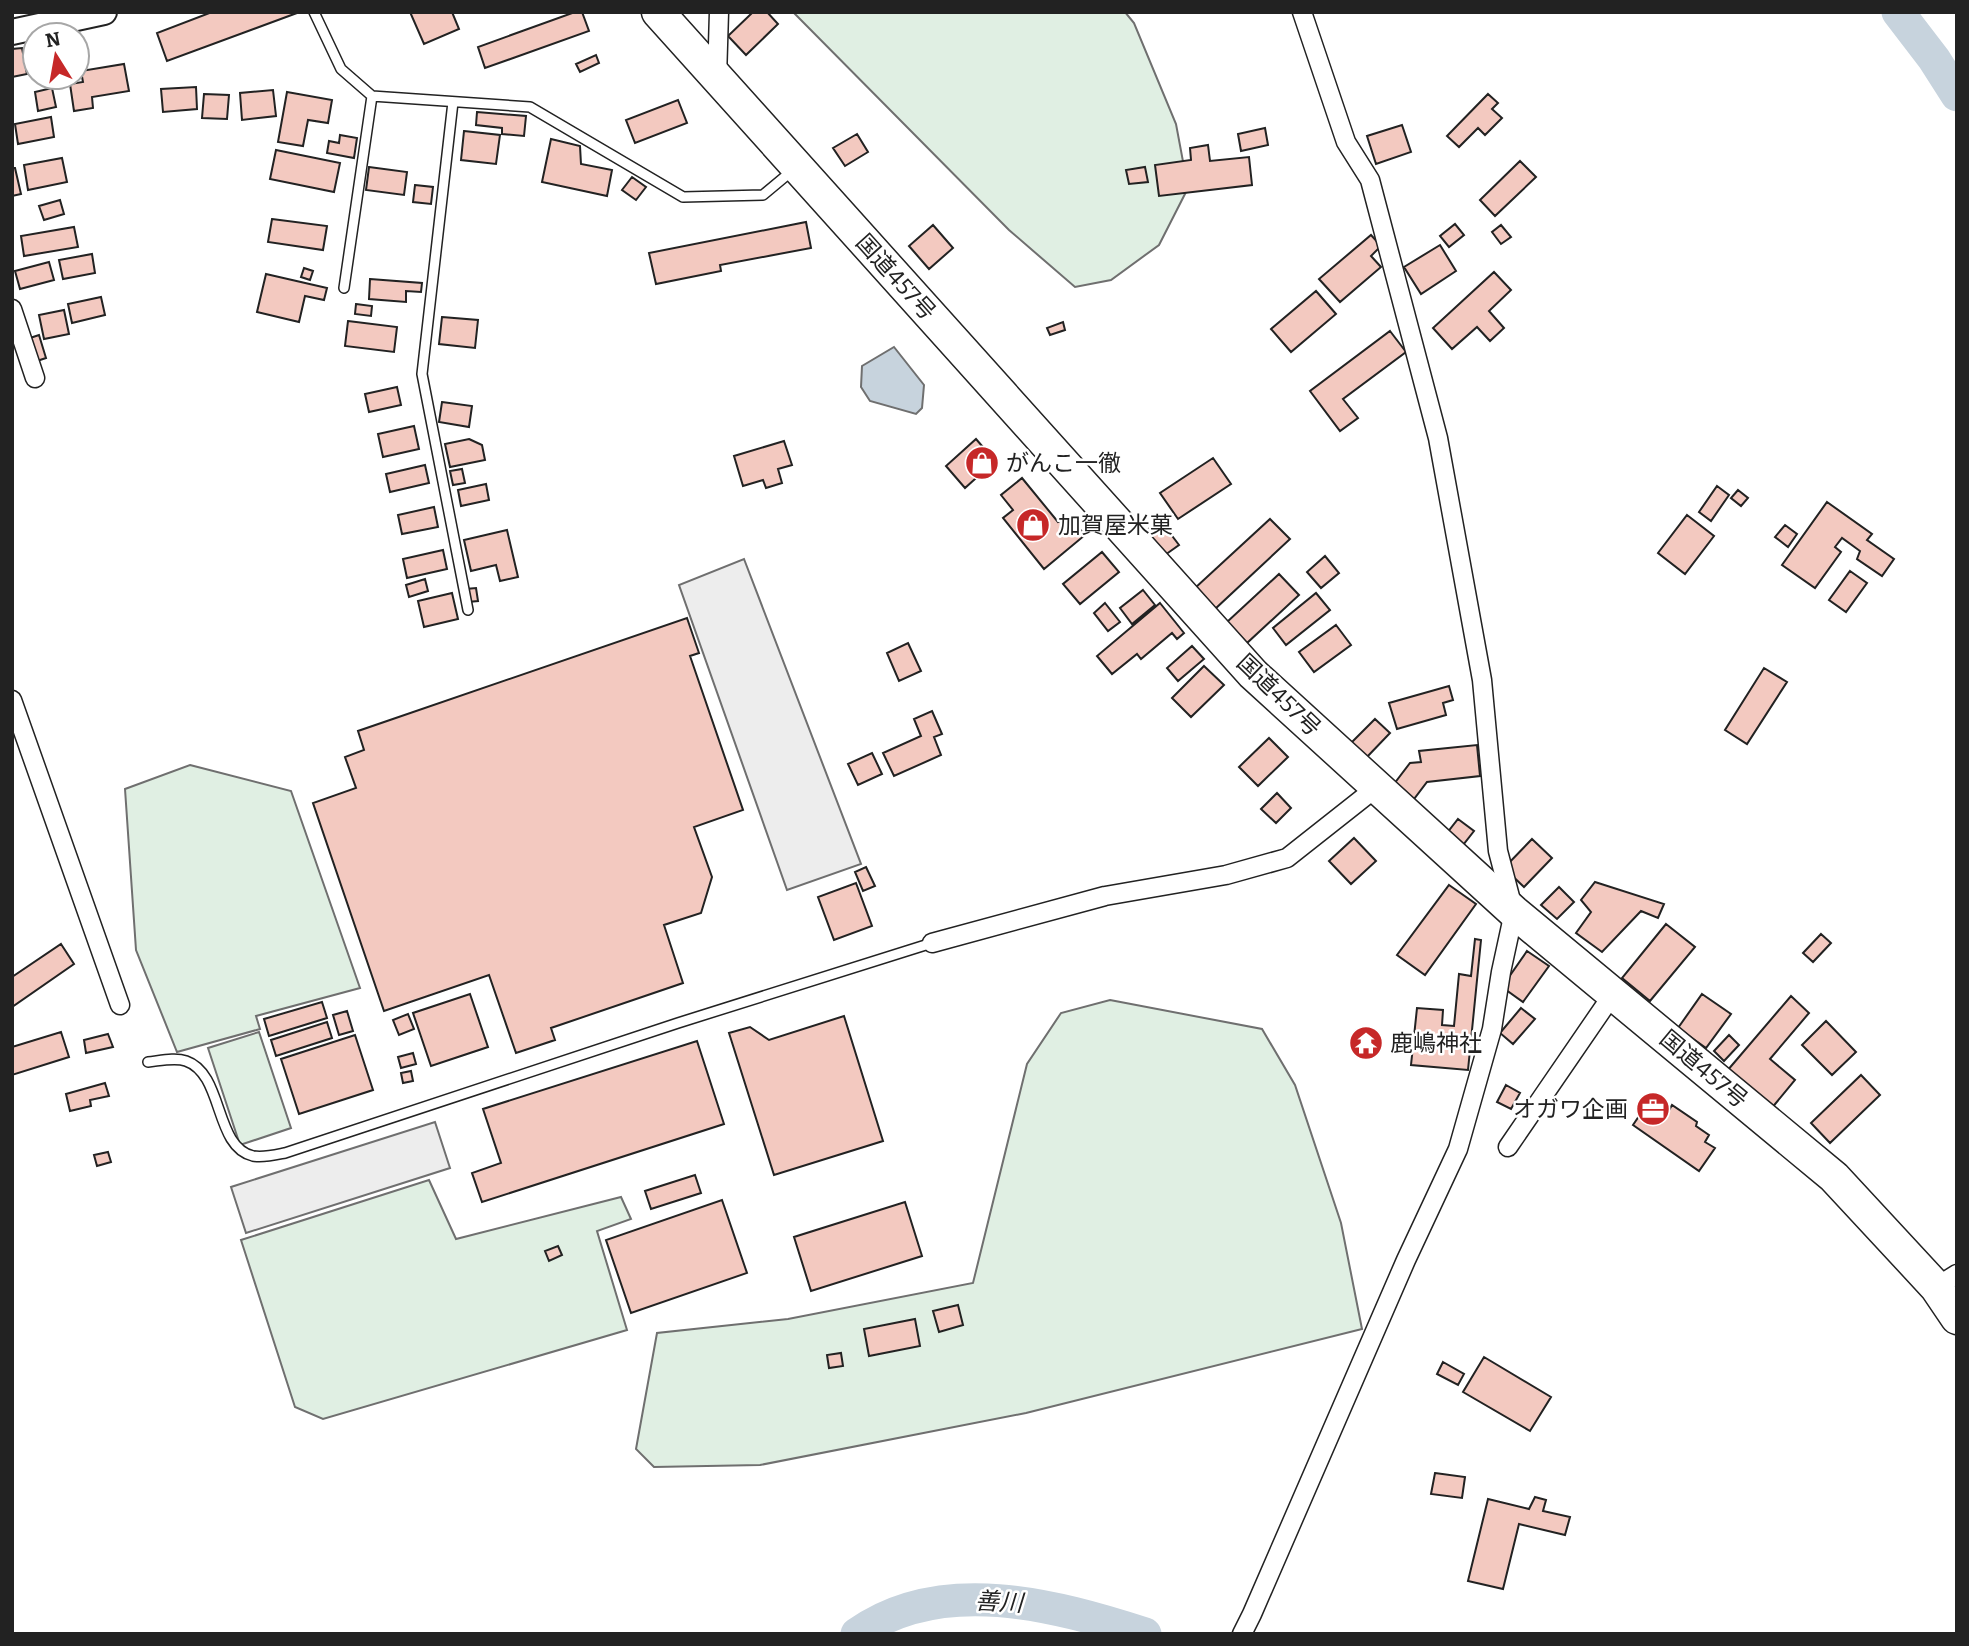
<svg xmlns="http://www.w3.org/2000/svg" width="1969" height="1646" font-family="Bitter,'Noto Sans JP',serif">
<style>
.green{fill:#e0efe3;stroke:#6f6f6f;stroke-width:2}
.parking{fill:#ededed;stroke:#6f6f6f;stroke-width:2}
.water{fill:#c7d3dd;stroke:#6f6f6f;stroke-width:2}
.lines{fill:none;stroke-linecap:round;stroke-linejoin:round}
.river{stroke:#c7d3dd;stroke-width:33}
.building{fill:#f3c9c0;stroke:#222;stroke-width:2}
.lane-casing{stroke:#222;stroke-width:12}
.street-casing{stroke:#222;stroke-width:21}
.secondary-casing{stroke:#222;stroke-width:28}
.highway-casing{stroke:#222;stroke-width:35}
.lane{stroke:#fff;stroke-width:9}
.street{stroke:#fff;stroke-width:18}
.secondary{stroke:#fff;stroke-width:24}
.highway{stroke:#fff;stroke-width:32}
.labels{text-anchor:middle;stroke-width:5;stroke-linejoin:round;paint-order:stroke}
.street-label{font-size:23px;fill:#222;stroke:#fff}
.poi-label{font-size:23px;fill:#222;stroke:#fff;text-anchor:start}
.water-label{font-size:24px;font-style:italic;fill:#222;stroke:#fff}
</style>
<rect width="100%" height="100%" fill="#fff"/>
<path class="green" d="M793 12H1125L1134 23 1176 124 1188 188 1159 245 1111 280 1075 287 1009 230Z
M190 765 291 791 360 988 256 1016 260 1029 177 1052 136 950 125 789Z
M1110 1000 1262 1029 1295 1085 1341 1223 1362 1329 1026 1413 760 1465 654 1467 636 1449 657 1333 788 1319 973 1283 1027 1064 1061 1013Z
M259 1032 291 1128 240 1145 208 1048Z
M429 1180 456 1239 621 1197 631 1219 597 1231 627 1330 323 1419 295 1407 241 1240Z"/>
<path class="parking" d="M744 559 861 864 787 890 679 585Z
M435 1122 450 1168 246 1233 231 1187Z"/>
<path class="water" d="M894 347 924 385 922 408 916 414 870 401 861 387 862 366Z"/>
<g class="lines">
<path class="river" d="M1898 12 1934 59 1957 95
M857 1634C941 1574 1055 1605 1145 1634"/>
</g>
<path class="building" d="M212 12H297V13L167 61 157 33Z
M410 12H452L459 29 424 44Z
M575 12H582L589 31 485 68 478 47Z
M753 12H767L778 24 746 55 728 36Z
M22 48 27 74 12 77V49Z
M596 55 599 63 580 72 576 64Z
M124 64 129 91 92 97 93 108 74 111 70 84 83 82 81 71Z
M196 87 197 109 163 112 161 89Z
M52 88 56 107 38 111 35 92Z
M273 90 276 116 242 120 240 93Z
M287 92 332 100 328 123 308 120 303 146 278 142Z
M204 94 229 95 227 119 202 118Z
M1488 94 1498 103 1492 109 1502 118 1485 135 1478 128 1459 147 1447 136Z
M678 100 687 123 635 143 626 120Z
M477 112 526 116 524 136 502 134V128L476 125Z
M51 117 54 137 18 144 15 124Z
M1402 125 1411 152 1376 164 1367 136Z
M1265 128 1268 145 1241 151 1238 134Z
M464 131 500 135 496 164 461 160Z
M857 134 868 152 845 166 833 148Z
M340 135 357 138 354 158 327 153 329 141 339 143Z
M551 139 580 146 581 164 612 170 607 196 542 182Z
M1208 145 1210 161 1249 157 1252 185 1159 196 1155 165 1191 160 1190 148Z
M276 150 340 163 334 192 270 179Z
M62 158 67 182 28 190 24 165Z
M1520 161 1536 177 1495 216 1480 200Z
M369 167 407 172 404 195 366 190Z
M1145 167 1148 182 1129 184 1126 170Z
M12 168H15L21 194 12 196Z
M632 177 646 187 636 200 622 190Z
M415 185 433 187 431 204 413 202Z
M60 200 64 214 44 220 39 206Z
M272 219 327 226 323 250 268 242Z
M806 222 811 248 720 265 721 271 656 284 649 253Z
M1455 224 1464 235 1449 247 1440 236Z
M933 225 953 248 929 269 909 246Z
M1501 225 1511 237 1501 244 1492 232Z
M74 227 78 247 24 256 21 236Z
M1371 235 1381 246 1371 256 1381 267 1340 302 1319 279Z
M1440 245 1456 271 1421 294 1404 267Z
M92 254 95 273 63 279 59 260Z
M49 262 54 280 20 289 15 271Z
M304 268 313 271 310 280 301 277Z
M1494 272 1511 290 1489 311 1504 328 1490 341 1477 327 1452 349 1433 328Z
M266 274 327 288 324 300 305 296 299 322 257 312Z
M370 279 422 283 421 292 406 291V302L369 299Z
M1316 291 1336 314 1291 352 1271 329Z
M101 297 105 315 72 323 68 304Z
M356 304 372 306 371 316 355 314Z
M64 310 69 334 44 339 39 315Z
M442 317 478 320 475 348 439 344Z
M348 321 397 327 394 352 345 346Z
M1063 322 1065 330 1050 335 1047 328Z
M1390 331 1406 352 1343 399 1358 418 1340 431 1310 391Z
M39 335 46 358 37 361 30 338Z
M397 387 401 405 369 412 365 394Z
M442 402 472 406 469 427 439 422Z
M414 426 419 449 383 457 378 434Z
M469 439 482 445 485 460 450 467 445 444Z
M976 439 995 461 965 488 946 466Z
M784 441 792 465 778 469 782 483 766 488 763 480 743 486 734 456Z
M1213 458 1231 484 1178 519 1160 493Z
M425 465 429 483 390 492 386 474Z
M462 469 465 483 453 485 450 471Z
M1022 478 1058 522 1070 518 1085 535 1044 569 1003 518 1013 510 1001 495Z
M486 484 489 500 461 506 458 490Z
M1717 486 1729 495 1711 521 1699 512Z
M1738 490 1748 498 1741 506 1731 498Z
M1827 502 1872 534 1867 540 1894 559 1882 576 1857 559 1860 551 1842 538 1835 547 1841 552 1815 588 1782 565Z
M434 507 438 527 402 534 398 515Z
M1687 515 1714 536 1685 574 1658 553Z
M1270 519 1290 539 1215 609 1195 588Z
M1160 520 1179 545 1165 555 1146 531Z
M1785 525 1797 534 1788 547 1775 537Z
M507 530 518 577 500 581 496 565 471 571 464 540Z
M443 550 447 569 407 578 403 559Z
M1102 552 1119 572 1080 604 1063 584Z
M1325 556 1339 573 1321 588 1307 572Z
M1850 571 1867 583 1846 612 1829 600Z
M1279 574 1299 595 1247 643 1227 622Z
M425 579 428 591 409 597 406 585Z
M476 588 478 601 468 602 466 589Z
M1143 590 1155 605 1132 624 1120 608Z
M452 593 458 619 424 627 418 601Z
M1316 593 1330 610 1286 645 1273 628Z
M1105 603 1120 622 1108 631 1094 613Z
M1160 603 1184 633 1177 639 1172 633 1141 659 1137 654 1112 674 1097 656Z
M687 618 699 653 690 656 743 810 694 827 712 877 701 913 664 925 683 983 551 1028 555 1040 516 1053 489 975 384 1011 313 803 356 788 345 757 364 750 358 731Z
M1336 625 1351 645 1314 672 1299 652Z
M908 643 921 671 899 681 887 653Z
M1192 646 1204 659 1178 681 1167 668Z
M1204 666 1224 685 1191 717 1172 698Z
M1764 668 1787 682 1747 744 1725 730Z
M1449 686 1453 700 1443 703 1446 715 1397 729 1389 703Z
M932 711 942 734 934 737 941 755 894 776 883 753 921 736 914 719Z
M1375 719 1390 733 1366 758 1351 743Z
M1269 738 1288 757 1258 786 1239 767Z
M1477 745 1480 776 1427 782 1414 799 1394 784 1410 763 1421 762 1419 751Z
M872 753 882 774 858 785 848 764Z
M1277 793 1291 808 1276 823 1261 809Z
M1458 819 1474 831 1463 845 1447 833Z
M1354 838 1376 861 1351 884 1329 861Z
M1532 839 1552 858 1524 887 1504 868Z
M866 867 875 886 863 891 855 872Z
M1595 882 1664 904 1658 918 1641 911 1602 952 1576 933 1591 912 1581 900Z
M856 883 872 926 834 940 818 897Z
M1449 885 1476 904 1425 975 1397 955Z
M1559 887 1574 902 1557 919 1541 905Z
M1666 924 1695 947 1650 1001 1622 978Z
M1821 934 1831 943 1813 962 1803 953Z
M1475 939 1481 940 1468 1070 1411 1065 1417 1008 1443 1010 1442 1025 1454 1026 1459 974 1471 976Z
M61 944 74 964 12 1007V977Z
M1527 951 1549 966 1523 1002 1502 987Z
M470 994 488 1047 431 1066 413 1013Z
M1702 994 1731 1014 1706 1048 1678 1028Z
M1791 996 1809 1013 1770 1059 1795 1080 1771 1109 1727 1071Z
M322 1002 327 1018 269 1036 264 1019Z
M1521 1008 1535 1019 1513 1044 1500 1033Z
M347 1011 353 1031 339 1035 333 1015Z
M408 1014 414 1029 399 1035 393 1020Z
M844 1016 883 1141 774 1175 729 1033 750 1027 769 1040Z
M1826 1021 1856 1052 1832 1075 1802 1045Z
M327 1022 332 1038 276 1056 271 1040Z
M61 1032 69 1057 12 1075V1047Z
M108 1034 113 1047 86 1053 84 1040Z
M355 1035 373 1090 299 1114 281 1059Z
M1729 1035 1739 1045 1724 1061 1714 1051Z
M697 1041 724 1124 482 1202 472 1173 501 1163 483 1109Z
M413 1053 416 1064 401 1068 398 1057Z
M411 1071 413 1081 403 1083 401 1073Z
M1861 1075 1880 1095 1830 1143 1811 1123Z
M105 1083 109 1096 90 1100 91 1106 70 1111 66 1094Z
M1506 1085 1520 1093 1511 1109 1497 1102Z
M1650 1100 1668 1112 1672 1105 1697 1122 1696 1126 1709 1135 1705 1142 1715 1148 1699 1171 1633 1125Z
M108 1152 111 1162 97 1166 94 1155Z
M695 1175 701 1193 651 1209 645 1191Z
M722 1200 747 1273 631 1313 606 1240Z
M905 1202 922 1256 811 1291 794 1237Z
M558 1246 562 1255 549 1261 545 1251Z
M958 1305 963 1325 939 1332 933 1311Z
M915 1319 920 1346 869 1356 864 1329Z
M841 1353 843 1366 829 1368 827 1355Z
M1484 1357 1551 1397 1530 1431 1463 1392Z
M1443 1362 1464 1374 1458 1385 1437 1374Z
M1435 1473 1465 1477 1462 1498 1431 1494Z
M1535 1497 1546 1500 1543 1511 1570 1517 1565 1535 1519 1524 1503 1589 1468 1581 1488 1499 1529 1509Z"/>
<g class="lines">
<g class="lane-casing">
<path id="lane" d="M314 12 341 69 372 96 530 107 683 197 763 195 793 170
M453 102 422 374 468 610
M344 288 372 96
M148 1062C159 1061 175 1057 186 1061 224 1074 214 1147 253 1156 263 1158 275 1155 285 1153L678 1023 932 943"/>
</g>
<g class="street-casing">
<path id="street" d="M717 78 719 12
M12 309 35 378
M12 700 120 1005
M932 943 1105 896 1226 875 1287 858 1377 787
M1508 1147 1613 994
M1936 1287 1957 1274
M1242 1634 1252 1614 1406 1260 1458 1149 1492 1029 1501 972 1514 912 1498 851 1482 680 1438 438 1370 180 1346 142 1302 12"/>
</g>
<g class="secondary-casing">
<path id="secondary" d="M12 32 104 12"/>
</g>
<g class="highway-casing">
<path id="highway" d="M658 12 1253 674 1514 912 1834 1177 1936 1287 1957 1318"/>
</g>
<use href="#lane" class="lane"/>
<use href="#street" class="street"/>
<use href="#secondary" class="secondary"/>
<use href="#highway" class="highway"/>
</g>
<defs>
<g id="shop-disc" transform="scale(1.75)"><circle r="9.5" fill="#c62828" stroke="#fff"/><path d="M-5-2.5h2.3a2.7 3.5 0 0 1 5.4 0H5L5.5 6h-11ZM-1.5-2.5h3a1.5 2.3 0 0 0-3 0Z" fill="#fff"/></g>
<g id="temple-disc" transform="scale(1.75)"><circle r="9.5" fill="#c62828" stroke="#fff"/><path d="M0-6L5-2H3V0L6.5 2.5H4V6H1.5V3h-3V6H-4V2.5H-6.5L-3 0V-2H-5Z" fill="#fff"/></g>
<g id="office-disc" transform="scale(1.75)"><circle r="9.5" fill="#c62828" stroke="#fff"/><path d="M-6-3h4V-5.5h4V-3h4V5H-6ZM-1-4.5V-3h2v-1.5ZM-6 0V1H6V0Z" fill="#fff"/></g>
</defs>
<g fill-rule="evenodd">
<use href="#shop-disc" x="982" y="463"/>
<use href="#shop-disc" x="1033" y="525"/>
<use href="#temple-disc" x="1366" y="1043"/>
<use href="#office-disc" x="1653" y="1109"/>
</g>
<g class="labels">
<g class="street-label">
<text transform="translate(896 277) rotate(48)" y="8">国道457号</text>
<text transform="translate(1279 695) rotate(44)" y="8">国道457号</text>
<text transform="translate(1704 1069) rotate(40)" y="8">国道457号</text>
</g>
<g class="poi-label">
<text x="1006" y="471">がんこ一徹</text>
<text x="1058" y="533">加賀屋米菓</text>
<text x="1390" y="1051">鹿嶋神社</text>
<text x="1628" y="1117" text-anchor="end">オガワ企画</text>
</g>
<g class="water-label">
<text transform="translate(999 1602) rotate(3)" y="8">善川</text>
</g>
</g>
<rect width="1969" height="1646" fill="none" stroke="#222222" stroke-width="28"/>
<g transform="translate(56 56) rotate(349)"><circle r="33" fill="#ffffff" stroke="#a7a7a7" stroke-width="2"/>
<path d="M0-5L12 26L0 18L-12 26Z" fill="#c62828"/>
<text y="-10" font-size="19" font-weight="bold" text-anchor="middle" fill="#222222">N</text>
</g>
</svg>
